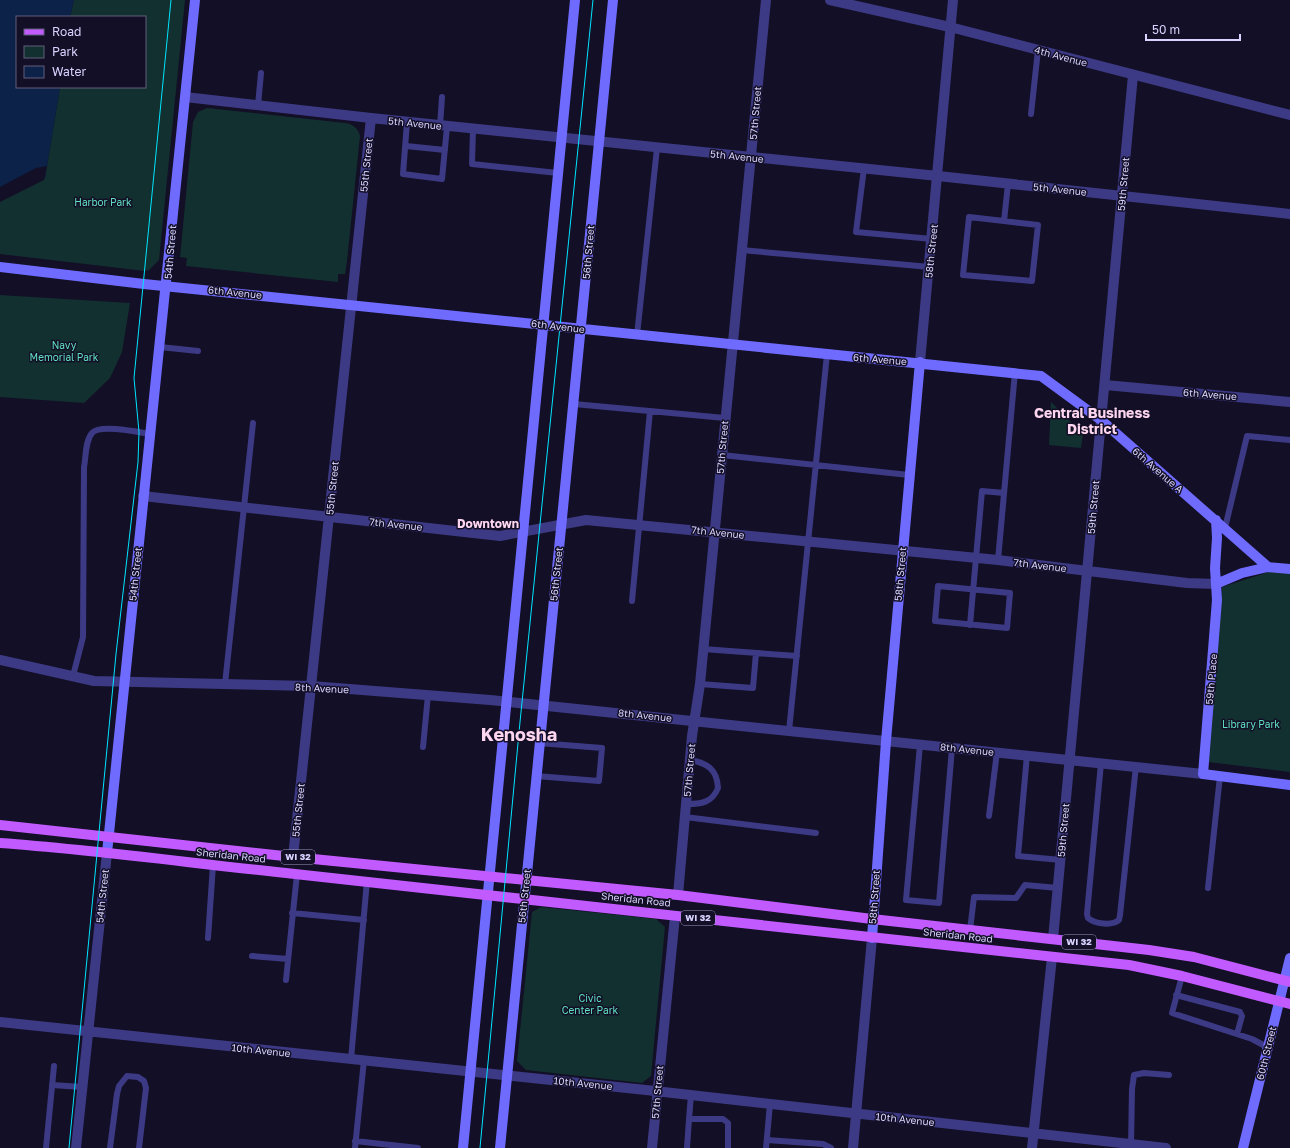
<svg xmlns="http://www.w3.org/2000/svg" width="1290" height="1148" font-family="'Golos Text',sans-serif">
<style>
.green{fill:#12302f}
.water{fill:#0c2248}
.pier{fill:#130f26}
.lines{fill:none;stroke-linecap:round;stroke-linejoin:round}
.lane{stroke:#3d3a85;stroke-width:6}
.street{stroke:#3d3a85;stroke-width:10}
.secondary{stroke:#6f6bff;stroke-width:10}
.primary{stroke:#c25bff;stroke-width:10}
.tram{stroke:#00e5ff;stroke-width:1}
.labels{text-anchor:middle;stroke-width:3;stroke-linejoin:round;paint-order:stroke}
.shield{fill:#130f26;stroke:#9e99be;stroke-width:1}
.shield-label{font-size:9px;font-weight:bold;fill:#d9d4ff}
.street-label{font-size:10px;fill:#d9d4ff;stroke:#130f26}
.park-label{font-size:10px;fill:#5fe0c0;stroke:#130f26}
.quarter-label{font-size:12px;font-weight:bold;fill:#ffd6f0;stroke:#130f26}
.district-label{font-size:14px;font-weight:bold;fill:#ffd6f0;stroke:#130f26}
.town-label{font-size:18px;font-weight:bold;fill:#ffd6f0;stroke:#130f26}
</style>
<rect width="100%" height="100%" fill="#130f26"/>
<path class="green" d="M74 0H185L159 260 149 270 145 271 0 254V200L45 178 60 87H145V17H70Z
M207 108 345 123C353 124 358 128 360 136L347 261 345 274H338V282L186 266 187 258 180 257 193 122 198 112Z
M0 295 130 303 122 352 110 378 84 403 0 397Z
M1051 402 1083 434 1081 448 1049 445Z
M1272 571 1290 573V772L1208 762 1222 587Z
M541 907 656 919 665 927 651 1076 642 1083 526 1070 517 1061 532 912Z"/>
<path class="water" d="M0 0H74L70 17H17V87H60L45 178 0 200Z"/>
<path class="pier" d="M47 166 44 180 0 202V187L36 168Z"/>
<g class="lines">
<path class="lane" d="M258 105 261 73
M1031 114 1038 50
M407 122 403 174 442 179 447 127
M440 126 442 97
M473 129 472 164 558 173
M406 146 445 150
M864 168 856 232 932 239
M1004 221 1038 225 1032 281 963 275 969 217 1004 221 1008 184
M741 250 930 267
M637 335 657 148
M160 347 198 351
M574 404 725 418
M722 455 909 475
M1225 528 1247 436 1290 440
M998 560 1015 372
M938 586 1010 593 1007 628 935 621Z
M632 601 650 411
M970 625 982 491 1004 493
M703 649 797 656
M73 676 83 637 84 467C86 458 85 441 92 433 100 424 138 432 150 434
M225 684 253 423
M700 684 753 688 756 653
M789 731 827 354
M920 745 906 900 939 903 952 748
M423 747 428 695
M1027 755 1018 856 1061 860
M1101 763 1087 914 1088 918C1095 924 1112 926 1119 920L1120 915 1136 766
M536 776 599 781 602 748 539 743
M686 804C701 804 712 803 718 788 717 769 707 763 690 760
M989 816 997 752
M685 817 816 833
M1208 888 1220 776
M292 913 364 920
M970 930 974 897 1016 898 1025 885 1058 888
M208 938 213 865
M252 956 288 959
M1182 976 1172 1013 1252 1039 1267 1047
M286 980 297 874
M1176 995 1240 1012 1242 1016 1237 1034
M351 1059 367 881
M52 1085 82 1087
M689 1119 691 1095
M767 1140 823 1144 831 1148
M355 1141 418 1148
M1131 1146 1132 1089 1134 1075 1144 1073 1169 1075
M46 1148 54 1066
M110 1148 117 1094 119 1086 127 1076 138 1077 144 1081 146 1088 139 1148
M355 1148 364 1060
M687 1148 689 1119H723L728 1123V1148
M766 1148 770 1104"/>
<path class="street" d="M830 0 950 27 1290 115
M185 97 371 118 938 176 1290 214
M920 362 953 0
M1105 385 1290 402
M143 496 500 536 586 520 998 560 1187 583 1216 584
M0 660 94 681 311 686 490 700 1203 774
M293 857 371 118
M678 895 692 736 700 684 766 0
M1053 939 1133 75
M0 1022 646 1090 1166 1148
M76 1148 107 853
M652 1148 675 916
M853 1148 872 938
M1032 1148 1052 957"/>
<path class="secondary" d="M0 267 144 284 1041 376 1101 420 1268 567
M1216 520 1217 538 1215 568 1217 600 1203 774 1290 785
M1216 584 1242 573 1268 567 1290 569
M107 853 195 0
M872 938 886 741 920 362
M463 1148 575 0
M500 1148 613 0
M1243 1148 1290 958"/>
<path class="primary" d="M0 825 293 857 678 895 872 919 1149 950 1194 957 1290 982
M0 843C99 850 197 864 295 874 573 903 851 937 1129 965L1182 976 1290 1004"/>
<path class="tram" d="M69 1148 116 654 138 462 139 432 134 378 171 0
M480 1148 520 722 593 0"/>
</g>
<g class="labels">
<g class="shield">
<rect x="281" y="850" width="34" height="14" rx="3"/>
<rect x="681" y="911" width="34" height="14" rx="3"/>
<rect x="1062" y="935" width="34" height="14" rx="3"/>
</g>
<g class="shield-label">
<text x="298" y="860">WI 32</text>
<text x="698" y="921">WI 32</text>
<text x="1079" y="945">WI 32</text>
</g>
<g class="street-label">
<text transform="translate(1061 56) rotate(15)" y="4">4th Avenue</text>
<text transform="translate(755 113) rotate(-85)" y="4">57th Street</text>
<text transform="translate(415 123) rotate(6)" y="4">5th Avenue</text>
<text transform="translate(737 156) rotate(6)" y="4">5th Avenue</text>
<text transform="translate(366 165) rotate(-84)" y="4">55th Street</text>
<text transform="translate(1123 184) rotate(-85)" y="4">59th Street</text>
<text transform="translate(1060 189) rotate(6)" y="4">5th Avenue</text>
<text transform="translate(931 251) rotate(-84)" y="4">58th Street</text>
<text transform="translate(170 252) rotate(-85)" y="4">54th Street</text>
<text transform="translate(588 252) rotate(-85)" y="4">56th Street</text>
<text transform="translate(235 292) rotate(6)" y="4">6th Avenue</text>
<text transform="translate(558 326) rotate(7)" y="4">6th Avenue</text>
<text transform="translate(880 359) rotate(5)" y="4">6th Avenue</text>
<text transform="translate(1210 394) rotate(5)" y="4">6th Avenue</text>
<text transform="translate(722 447) rotate(-85)" y="4">57th Street</text>
<text transform="translate(1158 470) rotate(41)" y="4">6th Avenue A</text>
<text transform="translate(332 488) rotate(-84)" y="4">55th Street</text>
<text transform="translate(1093 507) rotate(-85)" y="4">59th Street</text>
<text transform="translate(396 524) rotate(6)" y="4">7th Avenue</text>
<text transform="translate(718 532) rotate(6)" y="4">7th Avenue</text>
<text transform="translate(1040 565) rotate(7)" y="4">7th Avenue</text>
<text transform="translate(135 574) rotate(-84)" y="4">54th Street</text>
<text transform="translate(556 574) rotate(-84)" y="4">56th Street</text>
<text transform="translate(900 574) rotate(-85)" y="4">58th Street</text>
<text transform="translate(1211 679) rotate(-85)" y="4">59th Place</text>
<text transform="translate(322 688) rotate(3)" y="4">8th Avenue</text>
<text transform="translate(645 715) rotate(6)" y="4">8th Avenue</text>
<text transform="translate(967 749) rotate(6)" y="4">8th Avenue</text>
<text transform="translate(689 770) rotate(-85)" y="4">57th Street</text>
<text transform="translate(298 810) rotate(-84)" y="4">55th Street</text>
<text transform="translate(1063 830) rotate(-85)" y="4">59th Street</text>
<text transform="translate(231 855) rotate(6)" y="4">Sheridan Road</text>
<text transform="translate(102 896) rotate(-84)" y="4">54th Street</text>
<text transform="translate(524 896) rotate(-84)" y="4">56th Street</text>
<text transform="translate(874 897) rotate(-86)" y="4">58th Street</text>
<text transform="translate(636 899) rotate(6)" y="4">Sheridan Road</text>
<text transform="translate(958 935) rotate(6)" y="4">Sheridan Road</text>
<text transform="translate(261 1050) rotate(6)" y="4">10th Avenue</text>
<text transform="translate(1266 1053) rotate(-76)" y="4">60th Street</text>
<text transform="translate(583 1083) rotate(6)" y="4">10th Avenue</text>
<text transform="translate(657 1092) rotate(-85)" y="4">57th Street</text>
<text transform="translate(905 1119) rotate(6)" y="4">10th Avenue</text>
</g>
<g class="park-label">
<text x="103" y="206">Harbor Park</text>
<text x="64" y="349">Navy<tspan x="64" dy="12">Memorial Park</tspan></text>
<text x="1251" y="728">Library Park</text>
<text x="590" y="1002">Civic<tspan x="590" dy="12">Center Park</tspan></text>
</g>
<g class="quarter-label">
<text x="488" y="528">Downtown</text>
</g>
<g class="district-label">
<text x="1092" y="418">Central Business<tspan x="1092" dy="16">District</tspan></text>
</g>
<g class="town-label">
<text x="519" y="741">Kenosha</text>
</g>
</g>
<rect x="16" y="16" width="130" height="72" fill="#130f26" stroke="#625e7d"/>
<rect x="24" y="29" width="20" height="6" fill="#c25bff" stroke="#625e7d"/>
<text x="52" y="36" font-size="12" fill="#d9d4ff">Road</text>
<rect x="24" y="46" width="20" height="12" fill="#12302f" stroke="#625e7d"/>
<text x="52" y="56" font-size="12" fill="#d9d4ff">Park</text>
<rect x="24" y="66" width="20" height="12" fill="#0c2248" stroke="#625e7d"/>
<text x="52" y="76" font-size="12" fill="#d9d4ff">Water</text>
<path d="M1146 34v6h94v-6" fill="none" stroke="#d9d4ff" stroke-width="2"/>
<text x="1152" y="34" font-size="12" fill="#d9d4ff" stroke="#130f26" stroke-width="3" paint-order="stroke">50 m</text>
</svg>
